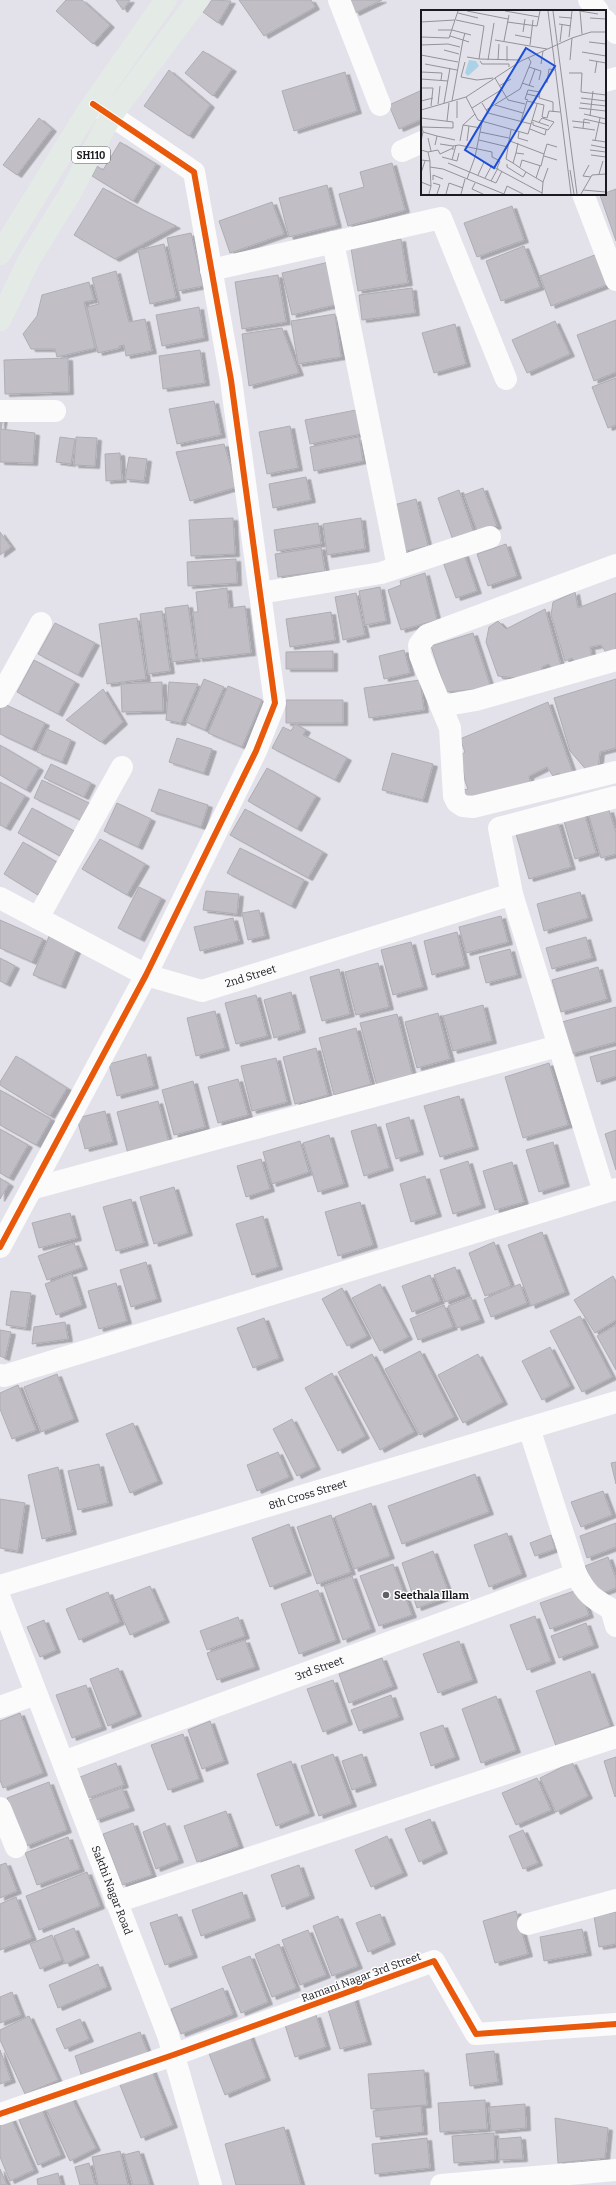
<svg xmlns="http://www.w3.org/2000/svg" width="616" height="2185" font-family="Bitter,serif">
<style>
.building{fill:#c1bfc5;stroke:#afadb4;filter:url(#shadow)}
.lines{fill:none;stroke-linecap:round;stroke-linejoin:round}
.minor{stroke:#fbfbfc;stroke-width:22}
.major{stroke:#e4ebe6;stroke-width:22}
.cycleway-casing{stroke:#fff;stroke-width:8}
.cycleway{stroke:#e8590c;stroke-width:6}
.poi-dot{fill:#616067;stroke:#fff;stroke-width:1.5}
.labels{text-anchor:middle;stroke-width:3;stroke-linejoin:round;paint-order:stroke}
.shield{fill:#fff;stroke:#5f5f63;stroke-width:1}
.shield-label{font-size:10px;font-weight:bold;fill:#1b1a20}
.street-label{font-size:11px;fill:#1b1a20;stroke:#fff}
.poi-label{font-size:11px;font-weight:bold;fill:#1b1a20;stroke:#fff;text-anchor:start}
.inset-road{fill:none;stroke:#939299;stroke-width:1}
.view{fill:#1d4ed8;fill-opacity:0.15;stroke:#1d4ed8;stroke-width:2}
.inset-edge{fill:none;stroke:#1b1a20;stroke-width:2}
</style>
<defs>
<filter id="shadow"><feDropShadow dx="4.5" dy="2.5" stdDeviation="0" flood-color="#0004"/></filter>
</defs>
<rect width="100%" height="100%" fill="#e3e2ea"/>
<path class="building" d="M66 0H82L110 25 93 44 56 11Z
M116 0H130L123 10Z
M212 0 231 1 218 23 203 12Z
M239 0H311L315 7 264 36Z
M349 0H382L355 13Z
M203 51 232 69 213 96 185 73Z
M169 70 210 105 189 136 144 106Z
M345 72 357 111 294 131 282 91Z
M422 90V119L399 129 389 105Z
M39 118 52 129 17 175 3 165Z
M120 142 156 164 133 201 92 176 97 166 103 170Z
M392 163 405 210 348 226 339 194 364 187 360 172Z
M327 185 337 225 289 237 279 198Z
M103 188 145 211 176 226 115 259 74 235Z
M616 189V241L600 195Z
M272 202 284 234 230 253 219 221Z
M512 206 524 240 477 257 464 223Z
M191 233 203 286 178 291 167 238Z
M401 239 408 283 358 291 351 248Z
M164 244 176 298 150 304 138 250Z
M524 246 540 287 501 301 486 261Z
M600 253 612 283 551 306 540 276Z
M329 262 339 304 292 315 282 273Z
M116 271 129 322 145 319 152 351 126 356 124 345 119 346 120 348 98 353 87 307 99 304 92 278Z
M278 275 286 322 242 329 235 282Z
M89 282 94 300 84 302 95 348 57 357 55 349H31L23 334 37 316 42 295Z
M412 288 415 313 362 320 359 295Z
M199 307 204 338 162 346 156 315Z
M335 314 341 357 298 364 291 321Z
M616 320V372L594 381 577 335Z
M555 321 570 354 527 373 512 340Z
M455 324 466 364 434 373 422 333Z
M282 328 299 373 249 386 242 334Z
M200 350 205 383 163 389 159 356Z
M68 358 69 392 5 394 4 360Z
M616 378V425L608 428 592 387Z
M214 401 221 435 177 444 169 409Z
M356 410 361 434 310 444 305 420Z
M0 418H3L1 429 35 433 33 463 0 462Z
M290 426 298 468 267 474 259 432Z
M60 437 75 439 71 464 56 462Z
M76 437 97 438 95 466 74 465Z
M359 437 363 461 314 471 310 447Z
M224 444 237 487 190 501 176 452Z
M120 453 122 480 106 481 105 454Z
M129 457 147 459 144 481 125 479Z
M306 477 311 500 273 508 269 484Z
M483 488 497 526 478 533 464 495Z
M459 490 475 536 454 543 438 498Z
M416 499 428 546 397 553 386 507Z
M233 518 235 554 191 556 189 520Z
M361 518 365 549 327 555 323 524Z
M318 523 321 544 277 551 274 530Z
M0 532 11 547 0 555Z
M506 544 517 576 488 586 477 554Z
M321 547 325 571 278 577 275 554Z
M464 554 477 591 456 598 443 562Z
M236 559 237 583 188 586 187 562Z
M425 573 437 620 401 630 388 590 401 585 400 581Z
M380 587 386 621 365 625 359 591Z
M227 588 229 608 245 606 251 653 198 659 193 612H198L196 592Z
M575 592 578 608 616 593V653L609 657 601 645 590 647 593 661 577 666 572 658 565 661 551 615 553 602Z
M356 593 365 635 343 640 335 597Z
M188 605 196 659 172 662 165 608Z
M545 609 562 669 556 671 548 664 542 667 541 673 527 679 498 676 486 642 489 627 498 621 506 629Z
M162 611 170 671 148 674 140 614Z
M331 612 335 640 290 647 286 619Z
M137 618 146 679 107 684 99 624Z
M55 623 95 643 78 675 38 654Z
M473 633 491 688 446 692 431 646Z
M404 650 410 673 384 679 379 656Z
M333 651V669H286V652Z
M34 660 75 682 58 714 17 692Z
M204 679 224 687 205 730 186 722Z
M616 679V748L600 752 598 768 589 773 570 751 554 698Z
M420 680 424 710 369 718 364 688Z
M162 682 163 711 122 712 121 684Z
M169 682 198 684 181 723 166 720Z
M228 686 262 700 242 747 208 733Z
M103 689 123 722 101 742 66 720Z
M286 700H343V723H286Z
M548 702 573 773 560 780 559 773 553 776 547 767 529 776 531 788 468 803 463 790 468 789 465 781 461 755 465 752 460 739Z
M2 703 45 723 32 749 0 734V707Z
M295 724 306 730 303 735 347 758 335 780 272 748 283 727 291 731Z
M47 729 71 740 62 762 37 752Z
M177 738 212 749 204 773 169 762Z
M0 745 39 768 26 790 0 775Z
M392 753 433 764 423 800 382 790Z
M51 764 91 783 84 797 44 778Z
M267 768 316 796 297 829 248 801Z
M42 780 91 804 83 821 34 798Z
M0 782 25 796 6 828 0 825Z
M159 789 208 805 201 827 151 811Z
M117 803 151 819 138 847 104 831Z
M32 808 74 831 60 856 18 833Z
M245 809 323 852 308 878 230 835Z
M609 810 616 833V854L601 858 589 816Z
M584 812 596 853 575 859 563 818Z
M558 822 571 867 529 879 516 834Z
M100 839 145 864 127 895 82 869Z
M23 842 58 863 38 895 4 874Z
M240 848 304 880 291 906 227 873Z
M139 887 161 898 140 939 118 928Z
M206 891 239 894 237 914 203 910Z
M580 892 588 918 544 931 537 904Z
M259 910 265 936 248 940 242 913Z
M501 916 508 942 466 953 459 927Z
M233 918 239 941 200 951 194 927Z
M0 920 43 939 32 962 0 948Z
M457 932 465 966 432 975 424 941Z
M50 934 78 946 61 986 33 975Z
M586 937 592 958 552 969 546 948Z
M411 942 423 987 393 995 381 950Z
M510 949 517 975 486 983 479 957Z
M0 958 15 966 6 984 0 981Z
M378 963 389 1007 356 1015 345 972Z
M598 967 607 999 561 1012 552 980Z
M339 969 350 1014 322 1021 310 977Z
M291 992 301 1030 274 1038 264 1000Z
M256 995 267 1036 236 1044 225 1003Z
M483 1005 492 1041 453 1051 443 1016Z
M616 1007V1042L571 1054 562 1022Z
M215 1011 225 1048 196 1056 187 1018Z
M438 1013 450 1059 417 1068 405 1022Z
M397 1014 413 1077 377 1086 360 1023Z
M356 1028 371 1084 334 1095 319 1038Z
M316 1048 328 1095 295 1104 283 1057Z
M616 1050V1076L597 1082 590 1057Z
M146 1054 154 1086 117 1096 109 1064Z
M16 1056 67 1088 50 1116 0 1085V1082Z
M276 1058 287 1102 252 1111 241 1066Z
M549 1063 568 1125 523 1138 505 1077Z
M238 1079 248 1115 218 1123 208 1087Z
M193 1081 205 1127 174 1135 162 1090Z
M0 1090 51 1119 36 1145 0 1125Z
M459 1096 474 1147 440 1157 424 1106Z
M158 1101 169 1143 128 1154 117 1112Z
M105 1111 113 1142 85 1149 77 1118Z
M409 1117 419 1152 396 1159 386 1124Z
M376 1124 389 1168 364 1176 351 1131Z
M0 1129 28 1145 9 1178 0 1173Z
M616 1130V1170L605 1134Z
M329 1135 344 1184 318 1192 303 1143Z
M300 1141 309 1172 272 1184 263 1152Z
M553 1142 565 1184 539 1192 526 1150Z
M261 1159 270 1189 246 1197 237 1166Z
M468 1161 481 1205 453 1214 440 1170Z
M512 1162 524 1202 495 1210 483 1171Z
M425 1176 437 1214 411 1222 400 1184Z
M0 1178 9 1184 0 1199Z
M174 1187 188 1233 154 1244 140 1197Z
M131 1199 144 1243 116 1251 103 1207Z
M360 1202 373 1245 338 1256 325 1212Z
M70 1213 77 1238 39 1248 32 1223Z
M263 1216 278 1267 252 1275 236 1224Z
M542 1232 565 1292 531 1306 508 1245Z
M494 1242 511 1286 485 1296 469 1253Z
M74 1243 83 1267 47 1280 38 1256Z
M146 1262 157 1299 131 1307 120 1270Z
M455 1267 466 1294 445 1302 434 1275Z
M72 1274 82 1305 56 1315 45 1284Z
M430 1275 440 1301 412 1312 402 1286Z
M613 1276 616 1282V1320L595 1333 574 1300Z
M116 1283 127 1321 99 1329 88 1291Z
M380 1284 408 1337 380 1351 352 1298Z
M520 1284 527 1303 491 1317 484 1299Z
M342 1288 367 1336 347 1346 322 1299Z
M11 1291 31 1293 26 1328 6 1325Z
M471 1297 480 1320 457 1328 448 1306Z
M444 1305 453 1327 418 1340 410 1319Z
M580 1316 612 1377 582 1392 550 1331Z
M264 1318 279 1358 253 1368 237 1328Z
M65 1322 68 1339 32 1344 34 1327Z
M616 1325V1370L597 1336Z
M0 1330 11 1332 5 1358 0 1356Z
M550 1347 570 1386 542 1400 522 1361Z
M420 1351 454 1417 420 1435 385 1369Z
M372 1354 414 1432 380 1450 338 1372Z
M478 1354 503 1402 463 1423 438 1375Z
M332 1373 365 1436 338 1451 305 1388Z
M57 1374 74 1419 41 1432 24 1387Z
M18 1385 36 1430 12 1439 0 1409V1393Z
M292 1419 316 1467 297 1476 273 1429Z
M133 1423 158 1481 130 1493 106 1434Z
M278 1452 289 1477 257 1491 247 1465Z
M616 1462V1484L611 1463Z
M99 1464 108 1503 78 1510 68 1471Z
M58 1467 72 1532 42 1539 28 1475Z
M475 1474 489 1512 402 1544 388 1506Z
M603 1491 612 1515 581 1527 571 1502Z
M0 1499 25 1503 18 1551 0 1548Z
M371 1503 390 1556 354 1569 335 1517Z
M331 1515 351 1572 317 1584 297 1527Z
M616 1523V1547L587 1558 580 1536Z
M289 1524 307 1573 270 1587 252 1538Z
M507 1533 522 1574 489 1587 474 1545Z
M551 1535 555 1549 535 1556 530 1543Z
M433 1551 450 1596 417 1608 402 1563Z
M608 1557 616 1579V1588L596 1595 585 1566Z
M393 1564 412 1615 379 1626 360 1576Z
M352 1576 371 1629 343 1640 324 1586Z
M150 1586 165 1620 130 1635 115 1600Z
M580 1589 589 1615 550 1629 540 1603Z
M318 1590 336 1640 299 1654 281 1604Z
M108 1592 120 1622 79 1640 66 1609Z
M535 1616 551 1661 527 1670 510 1625Z
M238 1617 245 1636 207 1650 200 1631Z
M44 1620 56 1650 40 1657 27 1627Z
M586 1623 594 1645 559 1658 551 1636Z
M245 1640 255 1667 217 1680 207 1653Z
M459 1641 473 1680 438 1693 423 1654Z
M382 1658 393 1686 349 1703 339 1674Z
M118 1668 137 1714 108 1726 90 1679Z
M590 1671 610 1726 556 1746 536 1691Z
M333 1680 348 1722 323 1732 307 1689Z
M86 1685 102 1727 72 1738 56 1695Z
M391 1695 399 1717 359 1731 351 1710Z
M496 1696 516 1750 481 1763 462 1709Z
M20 1713 43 1773 3 1788 0 1780V1721Z
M210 1721 224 1761 202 1769 188 1730Z
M443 1725 455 1757 431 1766 420 1733Z
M183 1734 199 1779 168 1790 151 1745Z
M333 1754 352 1804 319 1816 301 1766Z
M362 1754 372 1783 352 1790 342 1761Z
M616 1757V1796L615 1797 604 1761Z
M291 1761 310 1813 276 1826 257 1774Z
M572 1762 588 1796 556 1812 540 1778Z
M116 1763 124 1785 88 1798 80 1777Z
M537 1778 551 1810 516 1825 502 1793Z
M49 1782 67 1830 26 1846 7 1798Z
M122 1788 130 1808 96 1820 89 1800Z
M226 1811 239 1846 197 1862 184 1826Z
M430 1819 443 1851 419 1862 405 1829Z
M133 1823 152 1875 122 1885 103 1834Z
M165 1823 179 1860 156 1869 143 1832Z
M523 1830 538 1863 523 1869 509 1836Z
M387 1836 403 1873 371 1887 355 1850Z
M68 1837 80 1869 37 1885 25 1853Z
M6 1863 17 1891 0 1898V1865Z
M299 1865 310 1896 282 1907 271 1875Z
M87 1872 100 1906 39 1930 26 1896Z
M242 1892 251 1918 201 1936 192 1910Z
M16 1897 32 1938 0 1950V1904Z
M516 1911 528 1954 495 1963 483 1921Z
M616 1912V1944L599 1947 594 1916Z
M177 1914 193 1955 165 1965 150 1923Z
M380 1914 391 1942 368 1952 356 1923Z
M338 1916 358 1966 332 1976 313 1926Z
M74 1928 85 1955 65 1964 54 1936Z
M582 1929 587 1953 544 1961 540 1937Z
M308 1930 326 1975 300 1985 282 1940Z
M52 1935 62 1960 40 1969 30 1944Z
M279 1944 296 1988 272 1997 255 1954Z
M250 1956 268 2002 241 2013 222 1967Z
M98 1964 107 1987 58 2008 49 1985Z
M223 1988 233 2014 181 2034 171 2009Z
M12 1992 21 2015 0 2023V1997Z
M353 1995 367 2042 340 2049 326 2003Z
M316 2015 326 2047 295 2057 285 2025Z
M29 2016 58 2080 25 2094 0 2040V2030Z
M80 2019 89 2039 65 2049 56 2029Z
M140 2032 148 2053 82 2077 75 2056Z
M249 2034 266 2078 225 2095 208 2051Z
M0 2050 11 2080 0 2084Z
M494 2051 498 2082 470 2086 466 2054Z
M151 2068 173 2125 141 2138 118 2080Z
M424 2070 427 2105 371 2109 368 2074Z
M70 2095 96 2148 70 2161 45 2107Z
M485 2100 487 2129 440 2132 438 2103Z
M525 2104 526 2128 491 2131 489 2107Z
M40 2105 61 2155 38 2165 17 2115Z
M421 2106 423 2132 376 2137 373 2111Z
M11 2118 34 2170 10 2181 0 2157V2123Z
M555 2118 608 2128 605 2158 558 2163Z
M284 2127 301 2185H236L225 2144Z
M494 2133 495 2160 454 2163 452 2136Z
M521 2137 523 2159 499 2160 498 2139Z
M427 2138 430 2168 375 2174 372 2144Z
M120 2151 128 2185H98L92 2157Z
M139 2151 150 2185H133L124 2155Z
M89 2163 95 2185H80L75 2167Z
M0 2169 7 2185H0Z
M58 2173 61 2185H38L37 2179Z"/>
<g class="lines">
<g class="minor">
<path d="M339 0 380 105"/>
<path d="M589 0 598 11"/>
<path d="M605 20 616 33"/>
<path d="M605 81 616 78"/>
<path d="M402 151 422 142"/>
<path d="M583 194 616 280"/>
<path d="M333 242 398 567"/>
<path d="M211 270 441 218 506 379"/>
<path d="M0 411H55"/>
<path d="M616 565 427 635 419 645 420 655 450 728 454 796 457 802 463 806 473 807 616 772"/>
<path d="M260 593 381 573 490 537"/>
<path d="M0 697 41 623"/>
<path d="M441 706 476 700 616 660"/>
<path id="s1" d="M0 898 146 975 202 991 512 894"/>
<path d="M38 918 122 767"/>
<path d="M31 1189 558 1046"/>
<path d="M604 1192 512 894 499 828 616 797"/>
<path d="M0 1247 146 975 256 751 275 703 231 380 194 172 96 105"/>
<path d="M0 1375 4 1376 616 1189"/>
<path d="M529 1428 576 1574C586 1594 592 1598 611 1609L616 1626"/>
<path id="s2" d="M0 1586 616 1402"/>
<path id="s3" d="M0 1599 168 2035 211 2185"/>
<path d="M0 1707 36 1694"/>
<path id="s4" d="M63 1762 576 1574"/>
<path d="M0 1808 16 1847"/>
<path d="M116 1902 616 1737"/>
<path d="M528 1924 616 1900"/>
<path d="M0 2114 173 2055 434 1961 476 2034 616 2024"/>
<path d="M441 2185 616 2170"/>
</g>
<path class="major" d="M0 254 88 111 166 0
M0 320 29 260 71 192 111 116 198 0"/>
<g class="cycleway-casing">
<path id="cycleway" d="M0 1247 146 975 256 751 275 703 231 380 194 172 93 104
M0 2114 173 2055 434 1961 476 2034 616 2024"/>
</g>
<use href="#cycleway" class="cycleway"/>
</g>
<circle class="poi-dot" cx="386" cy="1595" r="4"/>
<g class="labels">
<rect class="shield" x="72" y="147" width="38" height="16" rx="3"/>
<g class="shield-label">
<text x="91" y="159">SH110</text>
</g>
<g class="street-label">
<text dy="4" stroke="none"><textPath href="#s1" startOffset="274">2nd Street</textPath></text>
<text dy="4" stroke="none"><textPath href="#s2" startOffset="321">8th Cross Street</textPath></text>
<text dy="4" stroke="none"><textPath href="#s4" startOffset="273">3rd Street</textPath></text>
<text dy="4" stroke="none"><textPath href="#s3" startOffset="312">Sakthi Nagar Road</textPath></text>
<text transform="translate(361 1977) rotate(-20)" y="4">Ramani Nagar 3rd Street</text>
</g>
<g class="poi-label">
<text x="394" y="1599">Seethala Illam</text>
</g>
</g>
<g transform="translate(421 10)">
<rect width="185" height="185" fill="#e3e2ea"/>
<path d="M48 50 55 51 58 56 47 66 44 63Z" fill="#a9d2e6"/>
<path class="inset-road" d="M46 1 87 9M84 1 118 7M127 1 150 184M132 1 156 184M159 1 161 24M159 1 177 4M37 3 57 8M138 7 151 8M169 8 185 9M35 10 63 16 58 49 99 50M0 12 34 10M86 12 116 16 119 1M138 14 150 16M17 20H31L50 25M102 22 104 9M44 23 42 30 48 32M94 25 110 28M29 26 42 30 31 91M0 27 28 28 37 1M148 27 151 1M74 30 126 39M83 31 88 5M139 32 141 15M168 32 185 34M0 35 27 34 39 37M109 35 112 10M23 40 38 44M161 42 185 46M0 45 37 52M46 47 58 49M67 50 73 13M77 50 78 34M149 50 151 28M168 50 185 53M59 51 61 54H88V57M86 51V36M44 52 40 67 56 70 72 68M4 54 36 60M120 54 122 41M108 57 120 61 118 70M0 62 21 63 20 70M148 63H161L160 82 185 85M174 63 176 51M74 68 87 90 104 94M0 69 27 71M101 73 113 77M126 73 128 59 134 60M78 76 90 69M108 76 114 59M0 78H12L10 96M106 84 119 87M45 87 57 110 107 124 116 94M160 88 185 91M107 90 104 89 107 80 119 82 118 88 132 92V102M0 91 12 88M23 93 29 58M61 93 67 103 110 114M159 93 185 96M17 94 19 76M74 95 102 103M51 98 80 80M158 98 185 101M0 100 45 87 100 51 151 28 170 22H185M65 100 99 79 110 52 107 47M163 104 185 109M169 106 172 81M0 108 32 112V118L1 117M36 108V91M111 110 128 116M26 111 28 93M100 111 106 91 123 95 121 107 126 108 128 101 139 102M151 111 169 113M112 112V115L127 120 133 112 121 108 118 112M0 113 2 122 0 131M42 115 54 104M152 117 174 120M162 118 163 109 185 114M109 119 124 125 125 120M2 122 16 126 14 135M59 122 88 128M98 122 97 128 107 131M16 126 34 130M7 128 10 141M58 130 87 137 90 120M171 130 185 132M39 131 42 115 60 118M46 131 48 116M89 131 123 144 120 156 101 150 99 157M174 131 179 108M97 133 95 143 103 144M19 134 32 136M170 135 185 138M87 137 85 149 92 153M0 140 7 142 9 151M32 140V136L38 135 71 142V147L79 151 76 158M169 140 185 142M7 142 17 140 19 144 32 138M95 143 92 153 105 162M123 144 126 134 136 137M170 145 185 147M123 146 136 150M21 147 36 151 38 143M0 150 9 151V157L22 159 83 184 86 176 102 184M31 150 35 135M27 153 75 173 81 161M86 154V157L102 167 105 162 122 172 121 184M168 155 162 166 170 167M9 157 10 176M149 160 153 184M0 163 4 151M178 164 182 151M57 165 63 152 121 183M64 168 71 155M115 168 119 156M46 169 54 147 61 112M12 170V165L22 169M70 171 77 158M0 172 10 176 8 184M122 172 127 158M12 173 19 175 16 184M54 173 51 179 62 184M162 180 185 182M25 184 28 173 42 178M40 184 44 169M160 184 171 165 185 164"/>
<path class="view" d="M105 38 134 56 73 158 44 140Z"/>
<rect width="185" height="185" class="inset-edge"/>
</g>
</svg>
